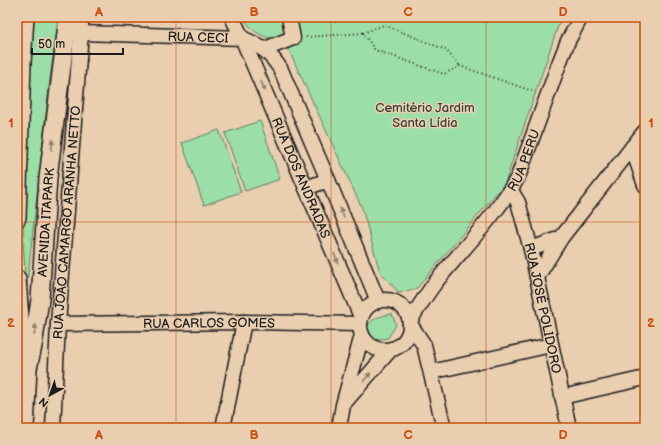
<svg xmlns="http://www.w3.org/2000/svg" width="662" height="445" font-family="'Balsamiq Sans',sans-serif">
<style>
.green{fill:#9cdea8;stroke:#5c7d62}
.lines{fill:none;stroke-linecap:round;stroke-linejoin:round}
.minor-casing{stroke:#1c1c1c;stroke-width:17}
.major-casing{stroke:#1c1c1c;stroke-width:20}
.path{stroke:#1c1c1c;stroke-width:2;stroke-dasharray:1 3;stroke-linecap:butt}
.minor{stroke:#e9ceb0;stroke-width:14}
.major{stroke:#e9ceb0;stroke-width:17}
.oneway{fill:#8d7e6d}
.grid{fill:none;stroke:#c9500e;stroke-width:1;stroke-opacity:0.55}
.labels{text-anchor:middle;stroke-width:3;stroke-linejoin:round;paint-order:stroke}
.street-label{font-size:13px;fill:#1c1c1c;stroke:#e9ceb0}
.park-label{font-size:13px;fill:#364338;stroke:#e9ceb0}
.neatline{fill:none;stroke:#c9500e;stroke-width:1.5}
.grid-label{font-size:13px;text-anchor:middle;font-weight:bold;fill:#c9500e}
</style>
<rect width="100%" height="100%" fill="#e9ceb0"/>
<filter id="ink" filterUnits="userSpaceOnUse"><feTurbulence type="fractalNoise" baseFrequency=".025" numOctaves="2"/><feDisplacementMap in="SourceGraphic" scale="8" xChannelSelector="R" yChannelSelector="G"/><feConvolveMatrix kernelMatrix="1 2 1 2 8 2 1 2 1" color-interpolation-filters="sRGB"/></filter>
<g filter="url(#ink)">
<path class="green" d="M34 17H59L50 78 26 293 23 238 27 127Z
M244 17H561L505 183 417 288 399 293 380 272 362 208 285 42C267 38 252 35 244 17Z
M260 121 280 179 245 191 225 133Z
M219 130 241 192 204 205 182 143Z
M392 314 396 325 388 338 374 340 365 339 362 335C370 319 375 317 392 314Z"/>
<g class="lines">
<g class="minor-casing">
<g id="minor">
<path id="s1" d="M232 17 242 38 361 317"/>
<path id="s2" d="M81 33 242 38C261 46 270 52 281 70L328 180 378 301"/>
<path d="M265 49 293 38 289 17"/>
<path d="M632 147 645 185"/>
<path d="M306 188 328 180"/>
<path id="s3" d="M511 191 518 202 531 249 569 428"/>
<path d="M531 249 561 238"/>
<path d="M537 277 561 238 645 131"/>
<circle cx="385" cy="325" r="25"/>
<path id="s4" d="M410 321C418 308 426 295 435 283 463 248 496 216 518 177L560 61 568 41 581 17"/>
<path id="s5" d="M58 324 244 322 360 324"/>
<path d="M410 324 424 345 444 428"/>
<path d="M431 372 551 345"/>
<path d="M562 397 645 378"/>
<path d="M346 401 391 349"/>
<path id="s6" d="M53 428 58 324 81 33V17"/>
<path d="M223 428 244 322"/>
<path d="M339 428 343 405 362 335"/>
</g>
</g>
<g class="major-casing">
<g id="major">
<path d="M17 218 22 63 25 17"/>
<path d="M17 279 21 332 27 360"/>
<path id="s7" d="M25 428 28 368 33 346 40 300 48 178 68 17"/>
</g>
</g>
<path class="path" d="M363 33 384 25 446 50 460 66
M306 37 363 33 375 50 444 74 460 66 535 92"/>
<use href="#minor" class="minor"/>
<use href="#major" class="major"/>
</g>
<defs><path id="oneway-solid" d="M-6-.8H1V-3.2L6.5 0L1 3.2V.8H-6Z"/></defs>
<g class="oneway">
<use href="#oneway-solid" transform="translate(263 86) rotate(67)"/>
<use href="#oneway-solid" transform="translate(52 145) rotate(-83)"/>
<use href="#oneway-solid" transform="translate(342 213) rotate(-112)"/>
<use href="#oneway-solid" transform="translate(336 258) rotate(67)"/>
<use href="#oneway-solid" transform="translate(35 330) rotate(-82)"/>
<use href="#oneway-solid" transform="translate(367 377) rotate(-49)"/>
</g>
</g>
<path class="grid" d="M176 17V428M331 17V428M486 17V428M17 222H645"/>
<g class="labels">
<g class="street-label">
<text dy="5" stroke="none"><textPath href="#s2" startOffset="117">RUA CECI</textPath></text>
<text dy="5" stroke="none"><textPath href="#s4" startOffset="198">RUA PERU</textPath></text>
<text dy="5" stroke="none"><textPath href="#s1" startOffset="175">RUA DOS ANDRADAS</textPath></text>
<text dy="5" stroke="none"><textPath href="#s7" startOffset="207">AVENIDA ITAPARK</textPath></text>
<text dy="5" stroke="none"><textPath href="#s6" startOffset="206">RUA JOÃO CAMARGO ARANHA NETTO</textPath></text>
<text dy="5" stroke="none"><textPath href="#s3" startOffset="122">RUA JOSÉ POLIDORO</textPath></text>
<text dy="5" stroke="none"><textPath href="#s5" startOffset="151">RUA CARLOS GOMES</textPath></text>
</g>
<g class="park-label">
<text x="425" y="112">Cemitério Jardim<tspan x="425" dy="15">Santa Lídia</tspan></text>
</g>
</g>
<rect width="662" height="445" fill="none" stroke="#e9ceb0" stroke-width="44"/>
<g transform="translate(50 395) rotate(221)" stroke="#e9ceb0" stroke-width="3" paint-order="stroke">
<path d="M0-3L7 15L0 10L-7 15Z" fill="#1c1c1c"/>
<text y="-6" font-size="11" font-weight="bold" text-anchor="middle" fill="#1c1c1c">N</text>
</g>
<path d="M32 48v6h91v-6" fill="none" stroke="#1c1c1c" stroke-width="2"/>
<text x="38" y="48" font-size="12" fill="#1c1c1c" stroke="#e9ceb0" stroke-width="3" paint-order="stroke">50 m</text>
<rect x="22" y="22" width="618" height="401" class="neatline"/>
<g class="grid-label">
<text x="99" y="16">A</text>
<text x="254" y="16">B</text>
<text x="408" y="16">C</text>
<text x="563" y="16">D</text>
<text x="11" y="127">1</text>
<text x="651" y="127">1</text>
<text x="11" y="327">2</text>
<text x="651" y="327">2</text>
<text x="99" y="439">A</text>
<text x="254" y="439">B</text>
<text x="408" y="439">C</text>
<text x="563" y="439">D</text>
</g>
</svg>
